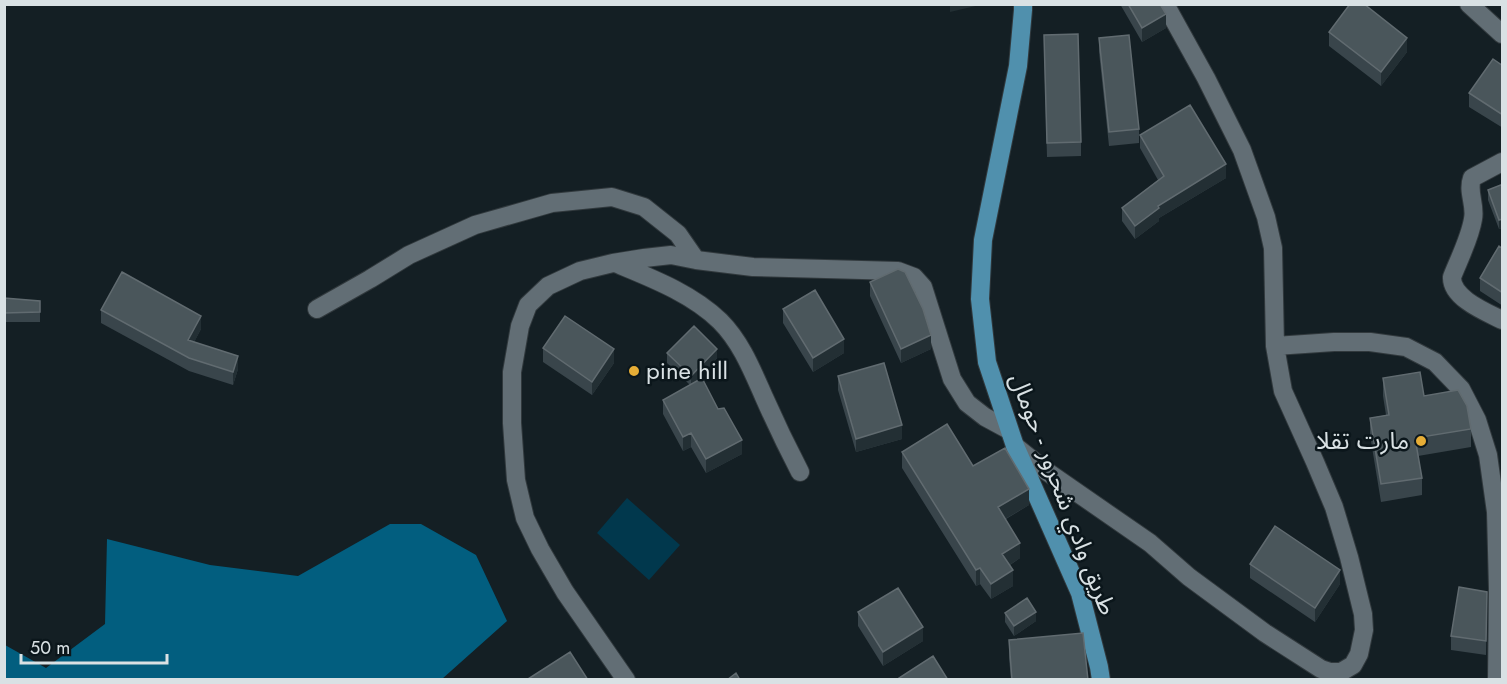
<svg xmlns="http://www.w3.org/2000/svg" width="1507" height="684" font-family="Jost,'Noto Sans Arabic',sans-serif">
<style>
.green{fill:#01384d}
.forest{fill:#025e7f}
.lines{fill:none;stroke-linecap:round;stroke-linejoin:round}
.minor-casing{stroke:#31393d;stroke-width:20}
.major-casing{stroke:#31393d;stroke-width:20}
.minor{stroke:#626e75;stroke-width:18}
.major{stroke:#5090ad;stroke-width:18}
.wall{fill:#39454b}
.shaded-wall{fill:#232f34}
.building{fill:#4a565b;stroke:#616b70;stroke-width:1.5}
.poi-dot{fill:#e6ad36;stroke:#0b161b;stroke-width:2}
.labels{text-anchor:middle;stroke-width:5;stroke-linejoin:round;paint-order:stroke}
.poi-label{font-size:24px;fill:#d9e1e4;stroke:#0b161b;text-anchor:start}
.street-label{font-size:24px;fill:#d9e1e4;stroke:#0b161b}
</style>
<rect width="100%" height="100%" fill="#141f24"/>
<path class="green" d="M627 498 680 545 649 580 597 533Z"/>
<path class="forest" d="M390 524H421L476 555 507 621 442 679H5V645L46 668 105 624 107 539 210 565 298 576Z"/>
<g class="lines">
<g class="minor-casing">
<path id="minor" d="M1469 4 1502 34
M1502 162 1472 178C1467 192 1476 205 1473 219 1470 238 1459 259 1452 277 1451 298 1486 312 1502 320
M615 263C651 278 691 293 720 321 741 342 752 370 764 397 775 422 787 447 800 472
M317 309 370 279 409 255 475 225 552 203 612 197 644 207 678 234 696 260
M1275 346 1334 342H1370L1406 347 1435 362 1461 389 1477 420 1488 455 1496 512 1498 589 1497 680
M1015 446 1046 471 1150 543 1189 577 1265 633 1321 669 1330 672H1341L1353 665 1359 654 1364 630 1363 614 1349 557 1334 507 1315 462 1283 391 1275 346 1273 248 1266 217 1242 150 1206 78 1165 4
M626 680 565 592 540 549 525 518 516 480 512 423V372L520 326 528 305 548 286 580 271 613 263 644 258 671 255 696 260 753 267 898 271 914 277 923 287 952 379 967 403 985 417 1009 430"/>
</g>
<g class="major-casing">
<path id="major" d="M1023 4V10L1018 66 983 240 980 299 987 362 1015 446 1080 593 1099 667 1101 680"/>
</g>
<use href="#minor" class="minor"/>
<use href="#major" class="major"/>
</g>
<path class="wall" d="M1120 4H1160L1166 28 1142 42Z
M1329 32 1407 52 1381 86 1329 46Z
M1099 38 1139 129V143L1109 146 1099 52Z
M1044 49 1081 142V156L1047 157Z
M1503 66V128L1469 107V93Z
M1140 135 1226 178 1159 218V221L1135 239 1122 221V208L1158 180 1140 148Z
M1503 184V228L1499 229 1488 200V190Z
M1503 249V306L1480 291V278Z
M870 282 931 349 901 363 870 296Z
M4 292 5 298 40 301V322H4Z
M783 309 844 353 813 372 783 323Z
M101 310 201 329 194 342 238 369 233 385 189 371 101 323Z
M543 348 614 363 592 395 543 362Z
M667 353 717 358 695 382 742 454 706 473 691 447 683 451 663 414V400L690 385 667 363Z
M838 376 902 439 856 452 838 390Z
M1383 378 1424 396 1471 429V447L1418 456 1422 478V495L1381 502 1370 435V418L1386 415 1383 396Z
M902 452 973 466 1029 505 1006 519 1020 558 1010 565 1013 586 991 599 980 584 976 586 902 468Z
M1250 564 1340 584 1315 622 1250 578Z
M1487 592 1486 655 1451 650V636Z
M858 612 923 641 883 666 858 626Z
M1005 613 1036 621 1014 636 1005 622Z
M1009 640 1088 680H1011L1009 658Z"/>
<path class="shaded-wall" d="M950 4H984L950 12Z
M1166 14V28L1142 42V28Z
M1407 38V52L1381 86V72Z
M1226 164V178L1159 218V221L1135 239V226L1158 206Z
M1503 219V228L1499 229V220Z
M201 316V329L188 354V340Z
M931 335V349L901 363V349Z
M844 339V353L813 372V358Z
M614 349V363L592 395V382Z
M717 349V358L691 386V376Z
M238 356V369L233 385V372Z
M902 425V439L856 452V439Z
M691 433V447L683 451V437Z
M742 440V454L706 473V459Z
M1029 489V505L998 523V507Z
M1020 543V558L1002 570V554Z
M980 568V584L976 586V570Z
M1013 570V586L991 599V584Z
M1340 570V584L1315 622V608Z
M1036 612V621L1014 636V626Z
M923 627V641L883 666V652Z"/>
<path class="building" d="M1128 4H1160L1166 14 1142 28Z
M1350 4H1364L1407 38 1381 72 1329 32Z
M1078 34 1081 142 1047 143 1044 35Z
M1129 35 1139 129 1109 132 1099 38Z
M1493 59 1503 66V115L1469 93Z
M1190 105 1226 164 1158 206 1159 208 1135 226 1122 208 1164 176 1140 135Z
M1503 184V219L1499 220 1488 190Z
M1499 246 1503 249V293L1480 278Z
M898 269 905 272 923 309 931 335 901 349 870 282Z
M122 272 201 316 188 340 238 356 233 372 189 358 101 310Z
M815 290 844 339 813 358 783 309Z
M4 298 40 301V312L4 313Z
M565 316 614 349 592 382 543 348Z
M694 326 717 349 691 376 667 353Z
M884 363 902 425 856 439 838 376Z
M1420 372 1424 396 1458 390 1467 406 1471 429 1415 438 1422 478 1381 484 1370 418 1389 415 1383 378Z
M702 378 718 409 724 408 742 440 706 459 691 433 683 437 663 400Z
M947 424 973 466 1005 448 1029 489 998 507 1020 543 1002 554 1013 570 991 584 980 568 976 570 902 452Z
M1275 526 1340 570 1315 608 1250 564Z
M1459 587 1487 592 1486 641 1451 636Z
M898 588 923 627 883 652 858 612Z
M1027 598 1036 612 1014 626 1005 613Z
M1083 633 1088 680H1012L1009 640Z
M570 652 588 680H528V679Z
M933 656 948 680H900L899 678Z
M736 673 740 680H727Z"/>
<g class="poi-dot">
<circle cx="634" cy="371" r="6"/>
<circle cx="1421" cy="441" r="6"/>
</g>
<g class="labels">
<g class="poi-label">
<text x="646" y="379">pine hill</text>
<text x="1409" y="449" text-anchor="end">مارت تقلا</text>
</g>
<g class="street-label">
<text transform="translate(1063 494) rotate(69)" y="8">طريق وادي شحرور - حومال</text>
</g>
</g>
<rect width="1507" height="684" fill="none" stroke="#d9e1e4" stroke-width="12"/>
<path d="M21 654v9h146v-9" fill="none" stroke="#d9e1e4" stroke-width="3"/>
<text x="30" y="654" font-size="18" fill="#d9e1e4" stroke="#0b161b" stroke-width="4.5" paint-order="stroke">50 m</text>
</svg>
